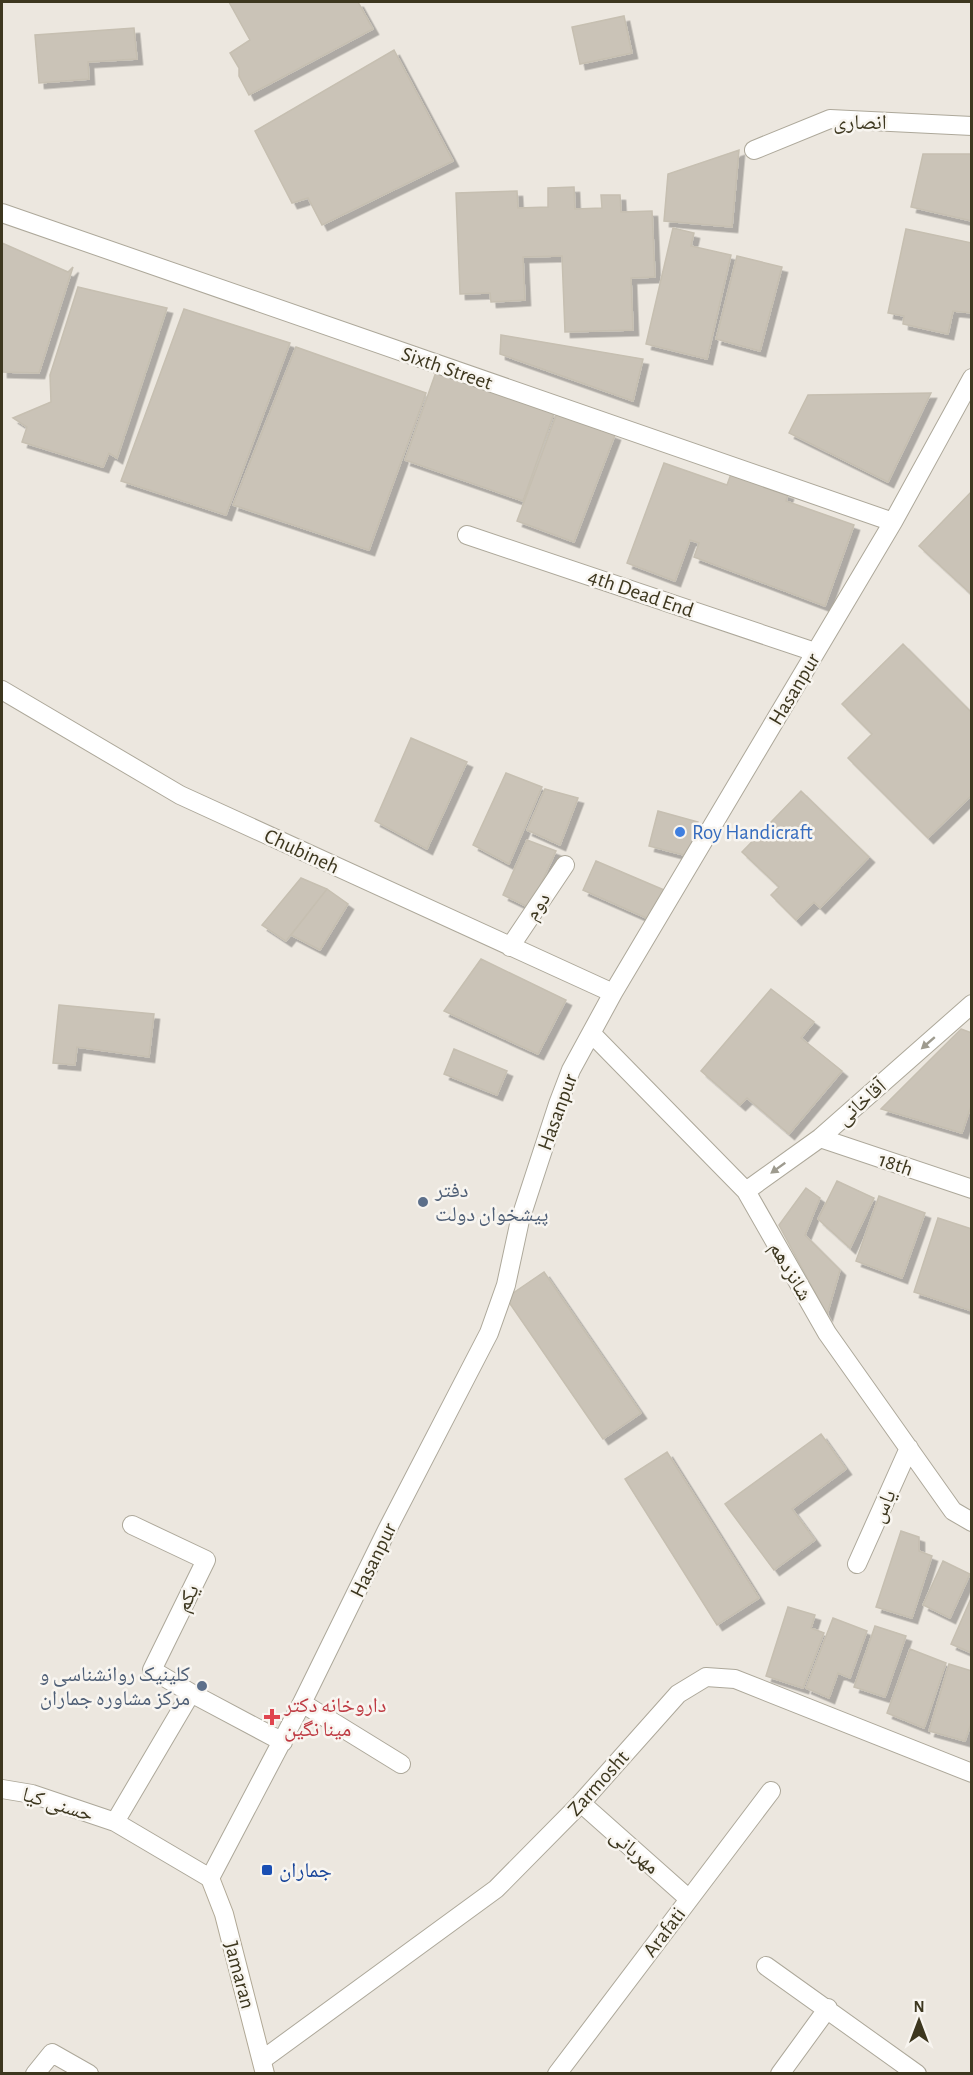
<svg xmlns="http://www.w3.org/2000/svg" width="973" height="2075" font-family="'Alegreya Sans','Noto Naskh Arabic',sans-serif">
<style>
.building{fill:#cac3b7;stroke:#c6bfb1;stroke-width:1.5;filter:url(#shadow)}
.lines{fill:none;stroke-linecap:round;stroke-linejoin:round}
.minor-casing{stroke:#ada89a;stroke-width:20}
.secondary-casing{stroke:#b0a895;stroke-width:20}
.minor{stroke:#fff;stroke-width:18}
.secondary{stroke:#fff;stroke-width:18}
.oneway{fill:#9e9b8f}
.shop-dot{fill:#3f7fe0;stroke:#f8f5f0;stroke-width:2}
.service-dot{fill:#5c6f8a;stroke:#f8f5f0;stroke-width:2}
.health-dot{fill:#e0444e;stroke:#f8f5f0;stroke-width:2}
.transit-dot{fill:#1a4fb4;stroke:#f8f5f0;stroke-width:2}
.labels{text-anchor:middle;stroke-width:5;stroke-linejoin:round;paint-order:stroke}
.street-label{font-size:21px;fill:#3d371f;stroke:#f8f5f0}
.shop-label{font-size:21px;fill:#366cbe;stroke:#f8f5f0;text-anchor:start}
.service-label{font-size:21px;fill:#4e5e75;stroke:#f8f5f0;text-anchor:start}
.health-label{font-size:21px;fill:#be3a42;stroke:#f8f5f0;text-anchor:start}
.transit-label{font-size:21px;fill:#164399;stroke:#f8f5f0;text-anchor:start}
</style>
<defs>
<filter id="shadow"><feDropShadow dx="5.5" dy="5.5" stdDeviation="0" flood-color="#0004"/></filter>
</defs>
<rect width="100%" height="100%" fill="#ece7df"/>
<path class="building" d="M229 2H358L373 29 249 95 239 76V68L230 53 250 40Z
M624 16 632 53 580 64 572 27Z
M134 28 137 59 88 62 89 79 39 83 35 35Z
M394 50 453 161 322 225 308 198 292 203 255 131Z
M739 150 732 227 664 221 668 174Z
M923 154H972V221L911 207Z
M574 187 575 209 602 208 601 195H620L621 212 652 211 655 277 631 278 633 330 565 332 562 256 523 257 525 300 491 302 490 293 460 294 456 193 517 191 518 208 548 207V188Z
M673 228 694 233 691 246 731 255 707 359 646 344Z
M906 229 972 243V313L953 311 948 334 903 324 904 316 888 313Z
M2 243 68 272 73 267 39 373 2 372Z
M737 256 782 267 760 351 716 339Z
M78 287 167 308 117 458 109 453 103 467 22 442 27 427 13 418 51 402 50 375Z
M184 309 290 343 226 515 121 481Z
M501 335 643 359 633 401 500 354Z
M296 347 426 393 369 550 233 505Z
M436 372 554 413 523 501 405 460Z
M931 393 888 482 789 433 808 395Z
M557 413 615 435 574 542 517 521Z
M664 463 727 485 731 474 788 494 786 501 854 525 825 606 694 557 699 543 690 540 675 581 627 563Z
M972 491V591L970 593 919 546Z
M903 644 972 713V795L928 838 848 758 872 734 842 704Z
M411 738 467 762 427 849 375 821Z
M506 773 542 787 509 864 473 845Z
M545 789 578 798 560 845 527 830Z
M801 791 869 857 820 908 814 902 796 920 771 895 779 887 742 852Z
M658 811 698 822 688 856 649 846Z
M527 840 556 851 530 908 503 895Z
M596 861 664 890 651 920 583 890Z
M301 878 327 889 286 941 262 925Z
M327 889 348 904 320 950 291 935Z
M481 959 566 1000 538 1054 444 1011Z
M771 989 814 1022 801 1038 842 1071 789 1134 747 1098 740 1105 701 1071Z
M59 1005 154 1014 149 1057 77 1047 75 1065 53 1063Z
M961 1029 972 1033V1103L962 1133 881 1109Z
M454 1049 507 1071 497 1095 444 1074Z
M837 1181 874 1198 850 1248 818 1219Z
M806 1188 820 1198 805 1235 840 1270 827 1315 779 1225Z
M879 1196 925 1213 902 1278 856 1261Z
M938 1218 972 1229V1311L914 1292Z
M544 1272 641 1413 603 1439 506 1298Z
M821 1434 846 1469 792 1509 815 1540 774 1570 725 1504Z
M667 1452 759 1598 717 1625 625 1479Z
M901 1531 919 1537V1551L932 1556 912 1618 876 1607Z
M943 1561 970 1574 950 1618 923 1605Z
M972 1596V1653L951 1644Z
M788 1607 815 1615 811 1628 824 1633 803 1688 766 1676Z
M833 1618 867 1631 850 1678 838 1673 829 1698 806 1688Z
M875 1626 906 1636 885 1697 854 1687Z
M910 1649 946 1663 924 1728 887 1713Z
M949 1664 972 1671V1721L965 1741 929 1731Z"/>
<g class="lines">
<g class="minor-casing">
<path id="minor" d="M754 150 830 119 972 126
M2 213 893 522
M467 535 815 652
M2 690 180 795 613 993
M510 947 565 865
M592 1034 746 1191 827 1333 953 1511 972 1522
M820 1138 972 1189
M746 1191 820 1138 972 1004
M132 1525 206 1560 152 1670 191 1693 283 1742
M857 1564 909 1448
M302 1703 401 1764
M2 1789 32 1794 115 1822 210 1878 302 1703 387 1530 489 1333 506 1285 520 1220 558 1104 571 1070 613 993 893 522 972 378
M581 1803 689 1899
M115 1822 191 1693
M766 1966 917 2074
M262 2060 496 1889 581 1803 678 1694 706 1677 735 1679 972 1773
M35 2074 52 2053 89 2074
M557 2074 771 1791
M780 2074 828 2008"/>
</g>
<g class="secondary-casing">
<path id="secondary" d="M210 1878 224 1914 265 2074"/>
</g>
<use href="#minor" class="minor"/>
<use href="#secondary" class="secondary"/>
</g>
<defs><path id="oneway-solid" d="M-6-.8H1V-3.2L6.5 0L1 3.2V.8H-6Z" transform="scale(1.5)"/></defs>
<g class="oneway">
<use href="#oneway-solid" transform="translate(928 1043) rotate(139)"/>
<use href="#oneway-solid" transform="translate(778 1168) rotate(144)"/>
</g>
<circle class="shop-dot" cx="680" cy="832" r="6"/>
<g class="service-dot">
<circle cx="423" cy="1202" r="6"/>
<circle cx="202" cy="1686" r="6"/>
</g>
<path class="health-dot" d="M269 1708h6v6h6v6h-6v6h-6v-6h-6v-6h6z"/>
<rect class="transit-dot" x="261" y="1864" width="12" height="12" rx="3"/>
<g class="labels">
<g class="street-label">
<text x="860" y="129">انصاری</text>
<text transform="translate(447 368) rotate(19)" y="7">Sixth Street</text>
<text transform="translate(641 593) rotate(19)" y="7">4th Dead End</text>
<text transform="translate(794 689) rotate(-59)" y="7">Hasanpur</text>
<text transform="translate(302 851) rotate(25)" y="7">Chubineh</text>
<text transform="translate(537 906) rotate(-56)" y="7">دوم</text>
<text transform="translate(861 1102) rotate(-41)" y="7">آقاخانی</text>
<text transform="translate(557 1112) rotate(-70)" y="7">Hasanpur</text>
<text transform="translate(896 1164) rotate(19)" y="7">18th</text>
<text transform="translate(791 1271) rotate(60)" y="7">شانزدهم</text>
<text transform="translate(883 1506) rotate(-66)" y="7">یاس</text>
<text transform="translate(373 1560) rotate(-64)" y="7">Hasanpur</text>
<text transform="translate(187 1598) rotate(-64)" y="7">یکم</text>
<text transform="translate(598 1783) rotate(-48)" y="7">Zarmosht</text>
<text transform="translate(58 1804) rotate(17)" y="7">حسنی کیا</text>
<text transform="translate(635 1851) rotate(41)" y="7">مهربانی</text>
<text transform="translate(664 1932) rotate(-53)" y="7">Arafati</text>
<text transform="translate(240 1975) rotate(75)" y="7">Jamaran</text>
</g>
<g class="shop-label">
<text x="692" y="839">Roy Handicraft</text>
</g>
<g class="service-label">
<text x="435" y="1197">دفتر<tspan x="435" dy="24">پیشخوان دولت</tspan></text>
<text x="190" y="1681" text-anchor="end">کلینیک روانشناسی و<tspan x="190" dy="24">مرکز مشاوره جماران</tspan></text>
</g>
<g class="health-label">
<text x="284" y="1712">داروخانه دکتر<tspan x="284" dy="24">مینا نگین</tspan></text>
</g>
<g class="transit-label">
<text x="279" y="1877">جماران</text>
</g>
</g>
<rect width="973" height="2075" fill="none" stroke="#3d371f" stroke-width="6"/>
<g transform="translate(919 2021)" stroke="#f8f5f0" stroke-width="4.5" paint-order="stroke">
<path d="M0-4.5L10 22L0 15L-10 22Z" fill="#3d371f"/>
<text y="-9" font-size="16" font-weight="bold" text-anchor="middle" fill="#3d371f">N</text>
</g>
</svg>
